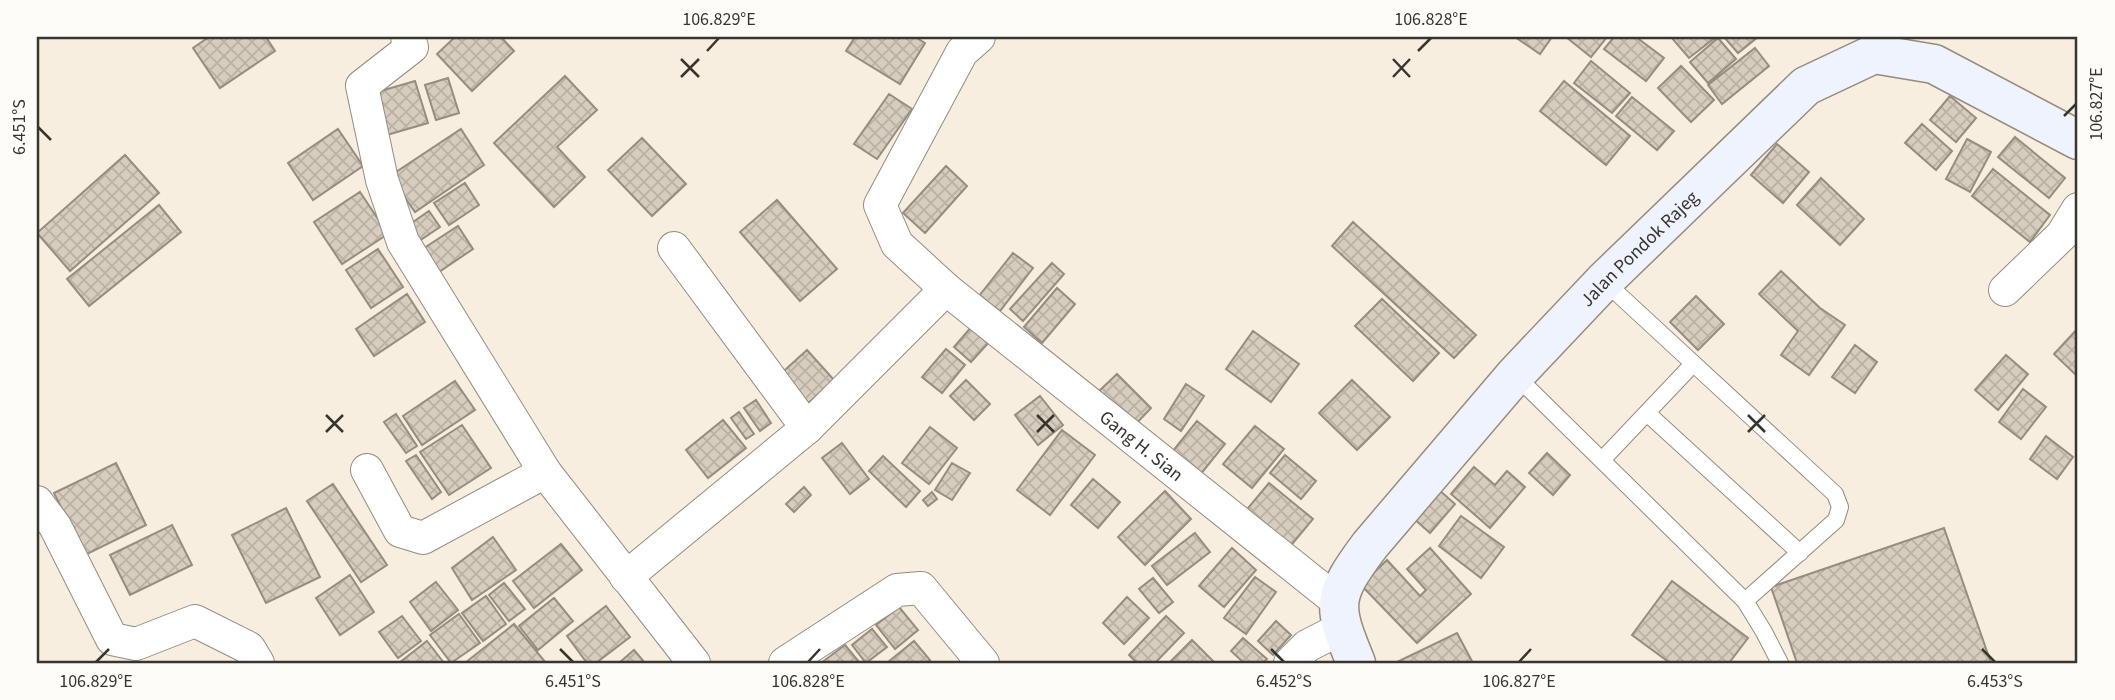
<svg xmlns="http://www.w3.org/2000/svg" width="2115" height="700" font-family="'Source Sans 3',sans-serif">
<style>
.building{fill:url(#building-cross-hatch);stroke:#958d80;stroke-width:2}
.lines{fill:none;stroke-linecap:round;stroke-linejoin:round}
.lane-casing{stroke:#958c7f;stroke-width:18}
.street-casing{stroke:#958c7f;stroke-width:34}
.secondary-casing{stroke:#958c7f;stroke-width:41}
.lane{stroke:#fff;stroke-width:16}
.street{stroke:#fff;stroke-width:32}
.secondary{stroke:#eff3fd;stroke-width:38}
.ticks{fill:none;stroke:#38342e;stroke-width:2.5}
.labels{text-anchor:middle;stroke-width:6;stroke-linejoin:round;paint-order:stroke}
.street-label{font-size:19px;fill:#38342e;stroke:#fefcf9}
.neatline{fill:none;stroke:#38342e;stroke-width:2.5}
.ticks-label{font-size:18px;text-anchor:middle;fill:#38342e}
</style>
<defs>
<pattern id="building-cross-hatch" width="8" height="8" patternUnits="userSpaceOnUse" patternTransform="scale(1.75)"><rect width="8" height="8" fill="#d7cdbf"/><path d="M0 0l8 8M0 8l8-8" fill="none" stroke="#b9b1a4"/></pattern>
</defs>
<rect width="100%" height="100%" fill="#f7eedf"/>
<path class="building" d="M209 37H266L275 51 220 88 193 48Z
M455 37H501L514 51 472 91 437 54Z
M855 37H915L925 43 900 84 846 51Z
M1515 37H1552L1540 54Z
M1566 37H1607L1591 57Z
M1614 37H1636L1664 58 1646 81 1604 49Z
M1671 37H1716L1689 58Z
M1724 37H1758L1738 53Z
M1718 38 1736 59 1708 83 1690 62Z
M1755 48 1769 66 1722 104 1708 85Z
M1591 61 1630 93 1612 113 1574 83Z
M1681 66 1714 100 1691 122 1658 88Z
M565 76 597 110 557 147 585 177 554 207 494 143Z
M448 78 459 113 436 120 425 85Z
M415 81 428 123 380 137 367 95Z
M1564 81 1630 136 1606 165 1540 111Z
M889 94 912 109 877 159 854 144Z
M1950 96 1976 118 1956 142 1930 120Z
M1632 97 1674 131 1657 150 1616 116Z
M1922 124 1952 151 1936 170 1905 143Z
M338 129 363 166 313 200 288 163Z
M461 129 484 165 415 212 390 176Z
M2015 137 2065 178 2049 198 1998 157Z
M642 138 686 184 652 216 608 170Z
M1967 139 1991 152 1970 192 1946 179Z
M1777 144 1809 172 1783 203 1751 175Z
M125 155 159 193 70 271 37 233Z
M946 166 967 186 925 233 903 213Z
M1993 169 2050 215 2030 242 1972 196Z
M1821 178 1864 219 1840 245 1797 205Z
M465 183 479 205 449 225 434 203Z
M360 192 388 234 342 264 314 222Z
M777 200 837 269 800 301 740 232Z
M159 205 181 232 89 306 67 279Z
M429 211 440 227 413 245 403 229Z
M1353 222 1476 335 1454 358 1332 246Z
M458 226 473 249 430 278 415 254Z
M378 249 403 287 371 308 346 270Z
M1013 253 1033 268 1000 311 979 296Z
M1052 263 1064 274 1023 321 1010 309Z
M1781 271 1820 308 1845 325 1809 375 1781 355 1798 331 1759 294Z
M1057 288 1075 304 1042 343 1024 327Z
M407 294 425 322 374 356 356 329Z
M1696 296 1724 324 1698 350 1670 322Z
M1382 299 1439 353 1413 381 1355 326Z
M973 325 990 341 971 362 954 347Z
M2078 328V377L2054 354Z
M1253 331 1299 364 1271 402 1226 369Z
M1855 345 1877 362 1855 393 1832 377Z
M946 349 965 365 942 393 922 377Z
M807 350 834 380 802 409 775 379Z
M2006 355 2028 374 1998 410 1975 390Z
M1117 374 1151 408 1133 427 1098 392Z
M966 380 990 404 974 420 950 396Z
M1352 380 1390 417 1357 450 1319 413Z
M455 381 475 410 422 445 403 416Z
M1186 384 1204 396 1181 431 1164 419Z
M2023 389 2046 407 2021 439 1999 422Z
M1040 396 1063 425 1038 445 1015 415Z
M756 400 771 423 760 431 744 408Z
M739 412 754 434 746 439 731 418Z
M396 414 417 446 406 453 384 422Z
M723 420 746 448 708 478 686 450Z
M1197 421 1225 444 1200 475 1172 452Z
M462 425 491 468 449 495 420 452Z
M1255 426 1284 449 1252 488 1223 464Z
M930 427 957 448 929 484 902 463Z
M1062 430 1095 455 1050 515 1017 490Z
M2046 436 2073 457 2057 479 2030 459Z
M842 443 869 479 850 494 822 458Z
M1547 453 1570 475 1553 495 1529 473Z
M416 455 441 492 432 499 406 461Z
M1285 455 1316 481 1301 499 1270 473Z
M883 456 920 491 906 507 869 471Z
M116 463 146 525 85 555 54 493Z
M952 463 970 473 952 500 935 490Z
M1474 467 1495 485 1507 471 1525 487 1490 528 1451 494Z
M1093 479 1120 502 1098 528 1071 505Z
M1269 483 1313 519 1288 549 1244 513Z
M333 484 387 565 361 582 307 501Z
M804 487 811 495 794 512 786 504Z
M1438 489 1455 504 1430 533 1413 518Z
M1165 491 1191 519 1145 565 1118 537Z
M932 492 937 499 928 506 923 500Z
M286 508 320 577 266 603 232 535Z
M1461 516 1504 547 1481 578 1439 546Z
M172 525 192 565 130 595 110 555Z
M1944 528 1991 663H1797L1771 587Z
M1195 533 1210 552 1167 585 1152 566Z
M493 537 516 570 472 600 452 568Z
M561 544 582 570 534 608 513 581Z
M1232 548 1256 570 1224 607 1199 586Z
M1430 548 1471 594 1417 643 1361 585 1387 560 1420 596 1426 590 1407 569Z
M350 575 374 612 340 635 316 598Z
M1255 577 1276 592 1246 634 1224 618Z
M1153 578 1173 602 1159 613 1139 589Z
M1672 581 1748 638 1729 663H1670L1632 635Z
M436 582 458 610 431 631 410 602Z
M504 583 525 609 509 621 489 595Z
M486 596 506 624 483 641 462 613Z
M1127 597 1149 618 1124 644 1103 623Z
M554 598 573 621 538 650 519 626Z
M606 606 630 637 596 663H587L567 636Z
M899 607 918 630 895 649 876 625Z
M459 614 480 643 451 663 430 635Z
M402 616 421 641 398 658 379 632Z
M1166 616 1184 633 1155 663H1137L1129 655Z
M1276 621 1291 635 1273 655 1258 641Z
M514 624 546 663H465Z
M872 629 887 647 866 663 852 645Z
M1457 633 1473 663H1395Z
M1243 638 1267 659 1263 663H1244L1231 651Z
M1192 640 1215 663H1169Z
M427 641 444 663H399Z
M914 641 930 660 926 663H889L888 662Z
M845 645 860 663H821Z
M634 650 645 663H619Z"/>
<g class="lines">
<g class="lane-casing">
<path id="lane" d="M1604 281 1835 494 1840 507 1836 520 1745 601
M1515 375 1745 601 1764 632 1780 663
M1647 413 1800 553
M1602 460 1693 364"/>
</g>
<g class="street-casing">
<g id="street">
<path d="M407 37 412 47 362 86 382 180 403 242 545 472 694 663"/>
<path id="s1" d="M979 37 962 52 880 205 897 244 946 289 1337 601"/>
<path d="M2005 290 2062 235 2078 209"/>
<path d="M807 428 946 289"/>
<path d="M367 470 400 531 423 538 545 472"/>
<path d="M37 502 55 526 112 639 136 644 195 621 249 648 258 663"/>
<path d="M626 577 807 428 674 248"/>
<path d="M785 663 897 590 921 588 983 663"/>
<path d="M1290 663 1307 646 1342 628"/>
</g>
</g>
<g class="secondary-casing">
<g id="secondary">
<path id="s2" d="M1356 663C1332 605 1331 597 1370 545L1515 375 1604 281 1806 86 1874 54 1934 64 2078 140"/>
</g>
</g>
<use href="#lane" class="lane"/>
<use href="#street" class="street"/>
<use href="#secondary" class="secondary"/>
</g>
<path class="ticks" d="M707 51 719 38M1418 51 1431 38M681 59 699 77M1393 59 1410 77M681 77 699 59M1393 77 1410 59M2064 116 2076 104M38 127 51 140M326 415 343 432M1037 415 1054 432M1748 415 1765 432M326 432 343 415M1037 432 1054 415M1748 432 1765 415M560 649 573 662M1271 649 1284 662M1982 649 1995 662M96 662 109 649M808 662 820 649M1519 662 1531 649"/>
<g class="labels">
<g class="street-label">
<text dy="7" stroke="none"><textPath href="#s2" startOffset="530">Jalan Pondok Rajeg</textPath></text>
<text dy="7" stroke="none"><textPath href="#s1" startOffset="556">Gang H. Sian</textPath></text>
</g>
</g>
<rect width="2115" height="700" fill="none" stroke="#fefcf9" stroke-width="77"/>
<rect x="38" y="38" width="2038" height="624" class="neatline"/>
<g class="ticks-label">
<text x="719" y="25">106.829°E</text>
<text x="1431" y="25">106.828°E</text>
<text transform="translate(2096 104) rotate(-90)" y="6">106.827°E</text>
<text transform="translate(19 127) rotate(-90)" y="6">6.451°S</text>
<text x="96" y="687">106.829°E</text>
<text x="573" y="687">6.451°S</text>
<text x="808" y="687">106.828°E</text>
<text x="1284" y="687">6.452°S</text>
<text x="1519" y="687">106.827°E</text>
<text x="1995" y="687">6.453°S</text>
</g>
</svg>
